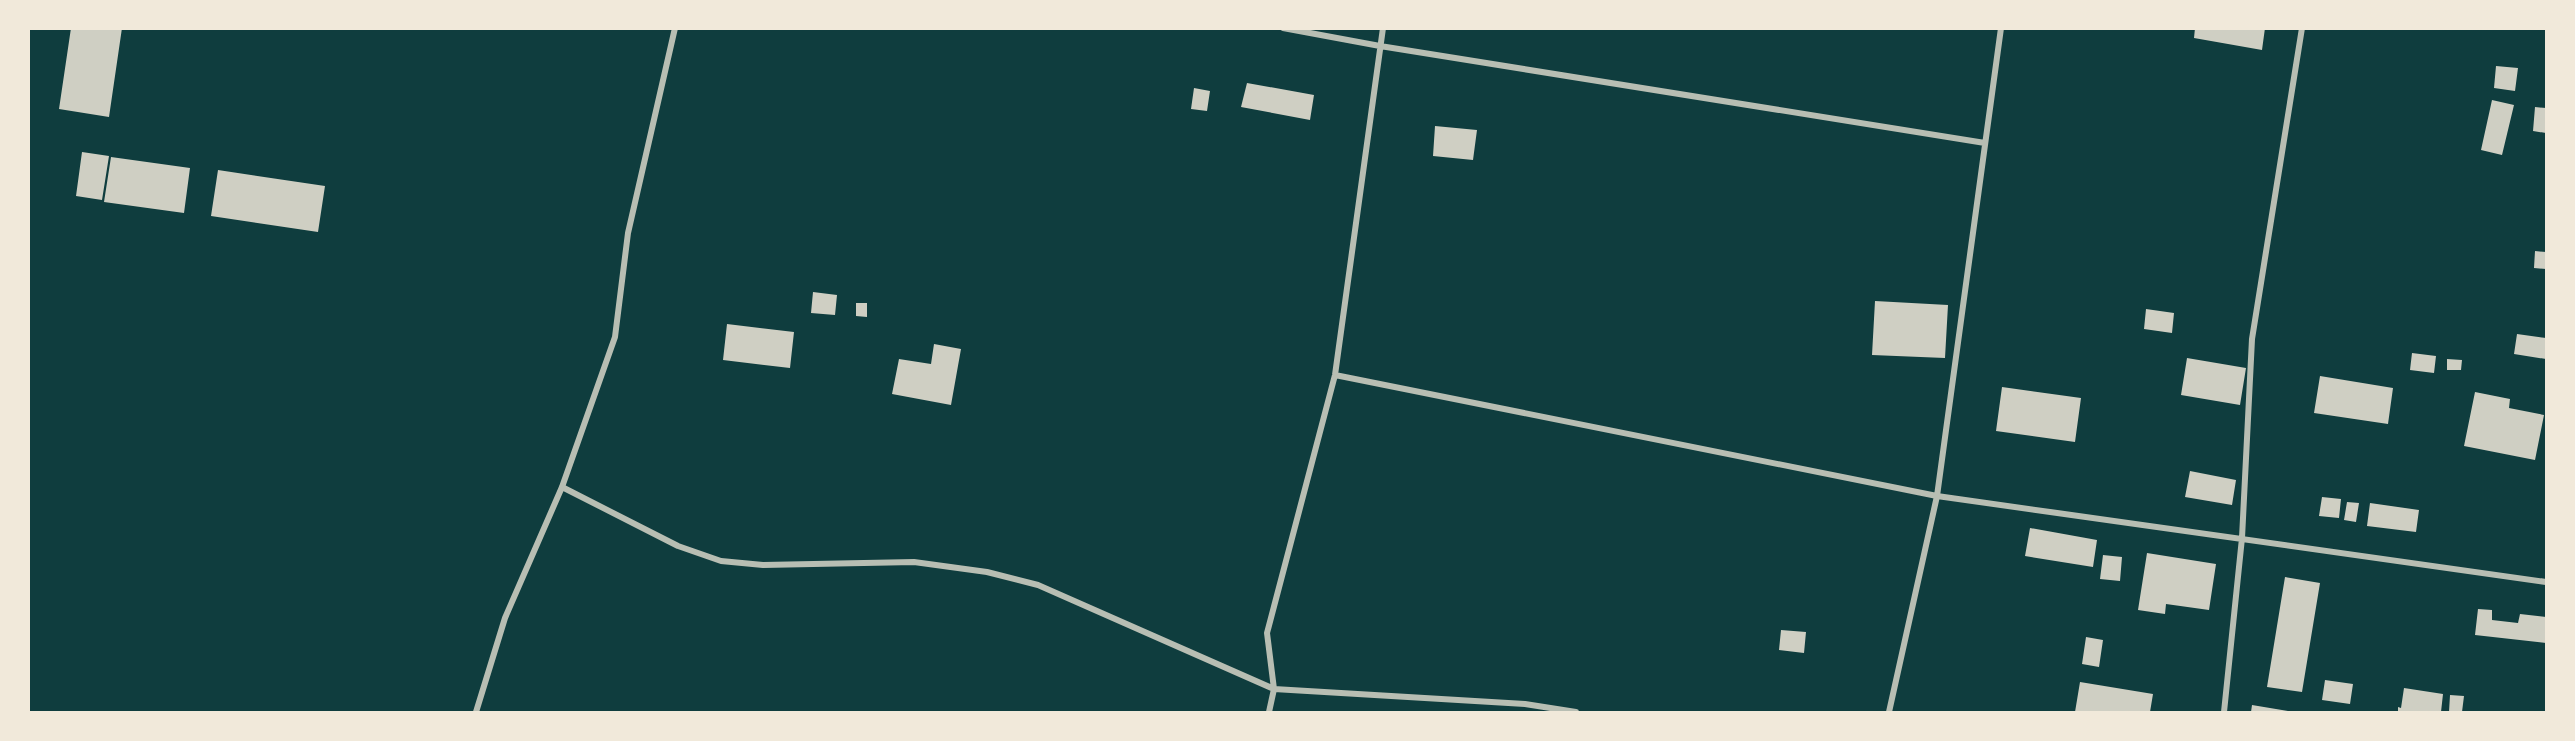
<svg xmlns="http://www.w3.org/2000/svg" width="2575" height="741" font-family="'Nunito Sans',sans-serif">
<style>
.building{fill:#cfcfc3}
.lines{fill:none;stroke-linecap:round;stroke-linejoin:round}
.minor{stroke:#b8beb3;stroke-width:6}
</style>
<rect width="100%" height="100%" fill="#0f3d3e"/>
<path class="building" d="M71 28H122L109 117 59 109Z
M2195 28H2265L2262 50 2194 38Z
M2496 66 2518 68 2515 91 2494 88Z
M1247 83 1314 95 1310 120 1241 107Z
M1194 88 1210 91 1207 111 1191 109Z
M2492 100 2514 105 2502 155 2481 150Z
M2535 107 2546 108V133L2533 131Z
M1435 126 1477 130 1473 160 1433 156Z
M82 152 109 156 102 200 76 196Z
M111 157 190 168 184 213 104 202Z
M218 170 325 186 318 232 211 216Z
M2535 251 2546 252V269L2534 268Z
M813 292 837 295 835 315 811 313Z
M1875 301 1948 305 1945 358 1872 355Z
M856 303H867V317L856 316Z
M2146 309 2174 313 2172 333 2144 329Z
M727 324 794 332 790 368 723 360Z
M2517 334 2546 338V359L2514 354Z
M934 344 961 349 951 405 892 394 899 359 931 364Z
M2412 353 2436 356 2434 373 2410 370Z
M2187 358 2246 368 2240 405 2181 395Z
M2447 359 2462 360 2461 370H2447Z
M2320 376 2393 388 2388 424 2314 413Z
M2002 387 2081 398 2075 442 1996 431Z
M2475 392 2510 399 2509 408 2544 415 2535 460 2464 446Z
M2190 471 2236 480 2232 505 2185 497Z
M2322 497 2341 499 2339 518 2319 516Z
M2347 502 2359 503 2356 522 2344 520Z
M2370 503 2419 510 2416 532 2367 526Z
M2030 528 2097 540 2093 567 2025 556Z
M2147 553 2216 564 2209 610 2166 604 2165 614 2138 610Z
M2103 555 2122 557 2120 581 2100 579Z
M2285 577 2320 583 2302 692 2267 687Z
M2478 609 2492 610V620L2518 623 2520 614 2546 617V643L2475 635Z
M1781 630 1806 632 1804 653 1779 650Z
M2086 637 2103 640 2099 667 2082 664Z
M2325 680 2353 684 2350 704 2322 700Z
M2080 682 2153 694 2150 712H2075Z
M2404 688 2443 694 2441 712H2398V707L2401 708Z
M2450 695 2464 696 2462 712H2449Z
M2252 705 2288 711V712H2251Z"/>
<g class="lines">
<path class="minor" d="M1283 28 1380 46 1985 143
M1335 375 1937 496 2546 582
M562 487 678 546 721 561 763 565 914 562 987 572 1038 585 1274 689 1267 633 1335 375 1383 28
M476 712 505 618 562 487 615 337 628 233 675 28
M1269 712 1274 689 1525 704 1576 712
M1889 712 1937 496 2001 28
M2224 712 2242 538 2252 339 2302 28"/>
</g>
<rect width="2575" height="741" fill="none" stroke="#f1e9da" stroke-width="60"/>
</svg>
